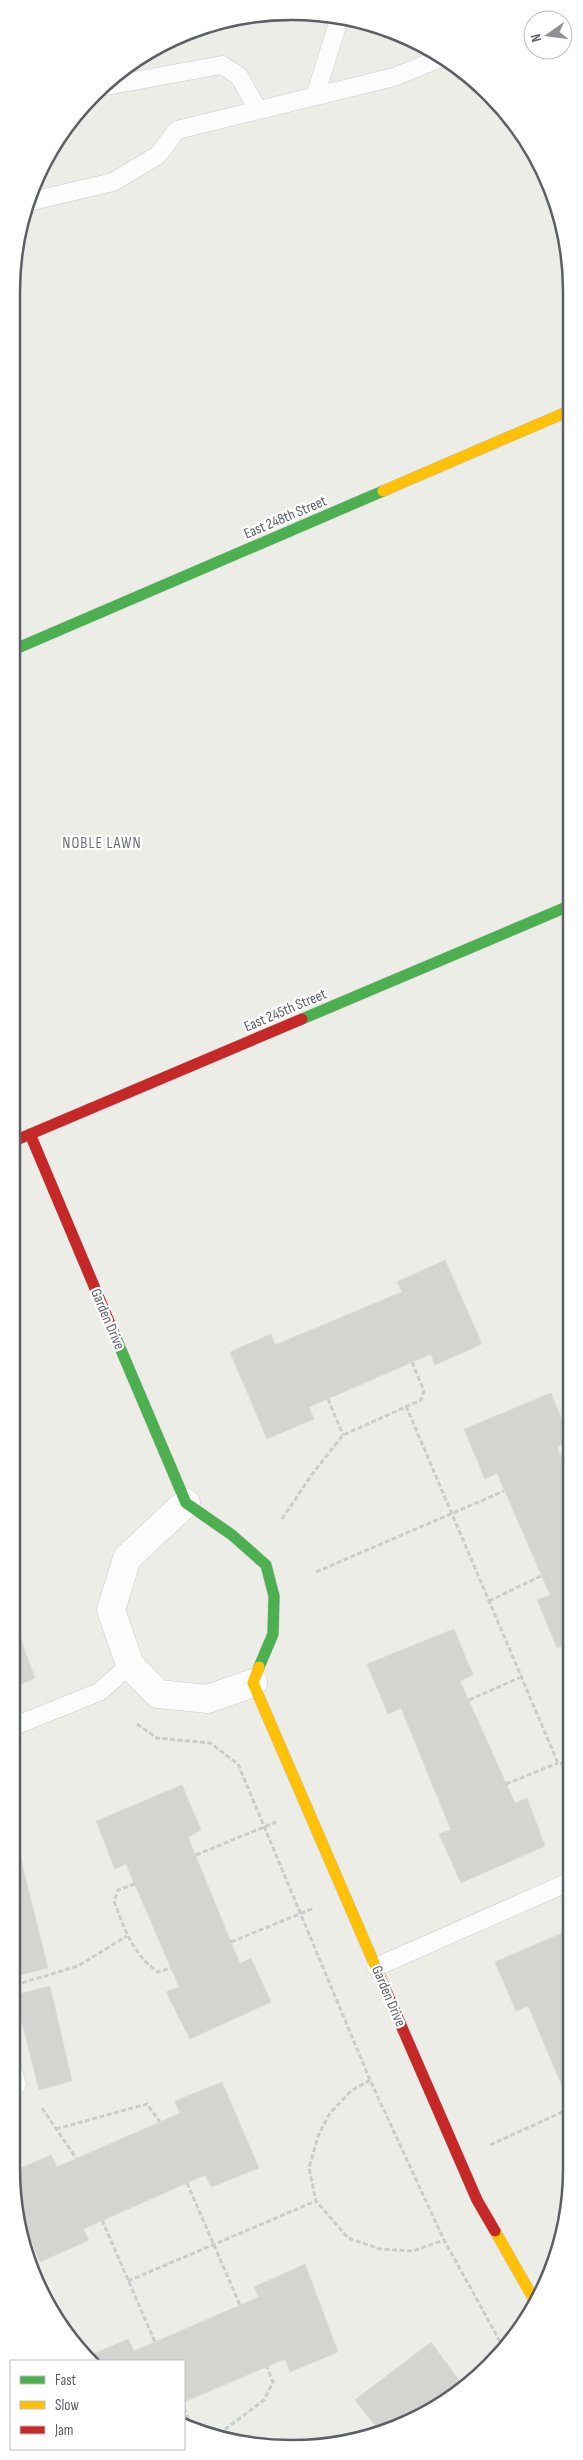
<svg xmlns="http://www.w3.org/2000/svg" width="583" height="2460" font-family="'Sofia Sans Condensed',sans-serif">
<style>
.building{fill:#d4d4d1;stroke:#dcdcd7}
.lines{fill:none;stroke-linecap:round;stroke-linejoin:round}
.lane-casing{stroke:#cacbca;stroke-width:19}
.street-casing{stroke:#cacbca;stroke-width:29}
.fast-casing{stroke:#c9caca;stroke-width:12}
.slow-casing{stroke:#c9caca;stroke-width:12}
.jam-casing{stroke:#c9caca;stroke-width:12}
.path{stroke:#c9cecc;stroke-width:3;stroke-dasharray:5 2.5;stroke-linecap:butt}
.lane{stroke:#fcfcfc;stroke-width:18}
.street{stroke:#fcfcfc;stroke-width:28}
.fast{stroke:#4caf50;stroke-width:11}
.slow{stroke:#ffc107;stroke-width:11}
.jam{stroke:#c62828;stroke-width:11}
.labels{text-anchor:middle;stroke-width:4.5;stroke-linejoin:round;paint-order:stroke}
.street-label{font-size:15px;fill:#5d5f67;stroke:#fff}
.neighbourhood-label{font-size:16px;letter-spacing:1px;fill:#6e7179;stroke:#fff}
.rim{fill:none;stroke:#5d5f67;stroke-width:2.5}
</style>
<rect width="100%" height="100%" fill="#edede8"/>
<path class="building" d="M445 1260 482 1344 435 1365 431 1354 309 1407 314 1419 267 1439 230 1352 271 1334 275 1345 402 1292 397 1282Z
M551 1393 569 1437V1440L557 1447 569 1474V1643L557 1648 537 1600 550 1595 497 1473 485 1479 464 1429Z
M16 1627 35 1678 12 1688V1629Z
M454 1629 473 1675 460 1681 515 1803 527 1798 545 1846 461 1883 439 1834 451 1830 401 1708 388 1714 367 1664Z
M182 1785 201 1830 188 1837 240 1964 251 1958 271 2002 190 2039 166 1992 179 1987 171 1968 126 1864 115 1869 96 1821Z
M12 1824 48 1968 13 1977 12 1971Z
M569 1930V2102L528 2006 516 2011 495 1962Z
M50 1986 72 2081 39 2090 15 1995Z
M222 2082 259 2168 211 2187 205 2175 83 2229 89 2240 40 2262 21 2216 12 2172 51 2155 57 2167 160 2122 180 2113 175 2101Z
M305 2264 338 2352 290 2372 285 2359 184 2402V2361H91L86 2357 128 2339 134 2351 155 2342 259 2297 254 2287Z
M431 2342 463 2386 453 2393 454 2395 382 2434 355 2400Z"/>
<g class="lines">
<g class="lane-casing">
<path id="lane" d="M106 86 222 65 239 76 258 110
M315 96 340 17
M32 201 113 182 158 155 177 130 394 77 441 58
M12 1727 99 1692 130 1665
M376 1967 569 1882
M11 2063 17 2085"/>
</g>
<g class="street-casing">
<path id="street" d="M186 1503 127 1558 111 1610 130 1665 158 1694 208 1699 253 1683"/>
</g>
<g class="fast-casing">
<path id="fast" d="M13 650 383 491
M302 1019 569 906
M110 1324 186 1503 232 1535 266 1565 274 1596 273 1634 259 1667"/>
</g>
<g class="slow-casing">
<path id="slow" d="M383 491 569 411
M259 1667 253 1683 377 1970
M495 2231 536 2303"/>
</g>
<g class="jam-casing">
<path id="jam" d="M30 1134 110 1324
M14 1141 302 1019
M377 1970 477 2200 495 2231"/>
</g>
<path class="path" d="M328 1399 343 1435
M406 1406 558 1763 569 1765
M566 1466 569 1464
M282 1519 313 1473 343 1435 421 1400 424 1391 412 1362
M316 1572 504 1491
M489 1601 541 1576
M469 1700 521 1677
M137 1724 157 1738 210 1743 238 1764 370 2080 444 2240 502 2345
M506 1784 558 1763
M196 1855 276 1822
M135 1884 118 1890 114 1901C124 1928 133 1955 158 1972L171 1968
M231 1942 314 1908
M15 1985 78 1966 127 1936
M370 2080 351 2091 330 2113 318 2136 309 2168 316 2201 348 2238 380 2249 413 2251 444 2240
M42 2108 76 2158
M56 2129 147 2104 160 2122
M490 2145 569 2109
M187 2183 240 2305
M102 2220 155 2342
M128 2281 316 2201
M184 2408 191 2426
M219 2434 264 2400 273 2382 267 2367"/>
<use href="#lane" class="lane"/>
<use href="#street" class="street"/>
<use href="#fast" class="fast"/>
<use href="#slow" class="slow"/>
<use href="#jam" class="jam"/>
</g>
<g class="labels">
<g class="street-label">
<text transform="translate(285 517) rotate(-23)" y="5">East 248th Street</text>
<text transform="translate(285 1010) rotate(-23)" y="5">East 245th Street</text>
<text transform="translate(108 1319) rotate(67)" y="5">Garden Drive</text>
<text transform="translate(389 1996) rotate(67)" y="5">Garden Drive</text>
</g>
<g class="neighbourhood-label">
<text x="102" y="848">NOBLE LAWN</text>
</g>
</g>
<path d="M0 0H583V2460H0ZM291 20H292A271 271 0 0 1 563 291V2169A271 271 0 0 1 292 2440H291A271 271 0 0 1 20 2169V291A271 271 0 0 1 291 20Z" fill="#fff" fill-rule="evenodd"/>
<path class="rim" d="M291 20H292A271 271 0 0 1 563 291V2169A271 271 0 0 1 292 2440H291A271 271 0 0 1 20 2169V291A271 271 0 0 1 291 20Z"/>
<rect x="10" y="2360" width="175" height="90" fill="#ffffff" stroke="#bebfc2"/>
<rect x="20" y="2376" width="25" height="8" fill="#4caf50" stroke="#bebfc2"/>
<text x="55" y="2385" font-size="15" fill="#5d5f67">Fast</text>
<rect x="20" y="2401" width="25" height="8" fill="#ffc107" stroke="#bebfc2"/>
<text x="55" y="2410" font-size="15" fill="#5d5f67">Slow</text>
<rect x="20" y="2426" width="25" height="8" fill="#c62828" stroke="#bebfc2"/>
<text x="55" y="2435" font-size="15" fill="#5d5f67">Jam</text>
<g transform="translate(548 35) rotate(256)"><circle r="24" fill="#ffffff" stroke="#bebfc2"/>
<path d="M0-4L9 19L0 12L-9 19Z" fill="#8f9194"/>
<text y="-8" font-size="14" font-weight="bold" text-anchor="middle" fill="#5d5f67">N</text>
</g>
</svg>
